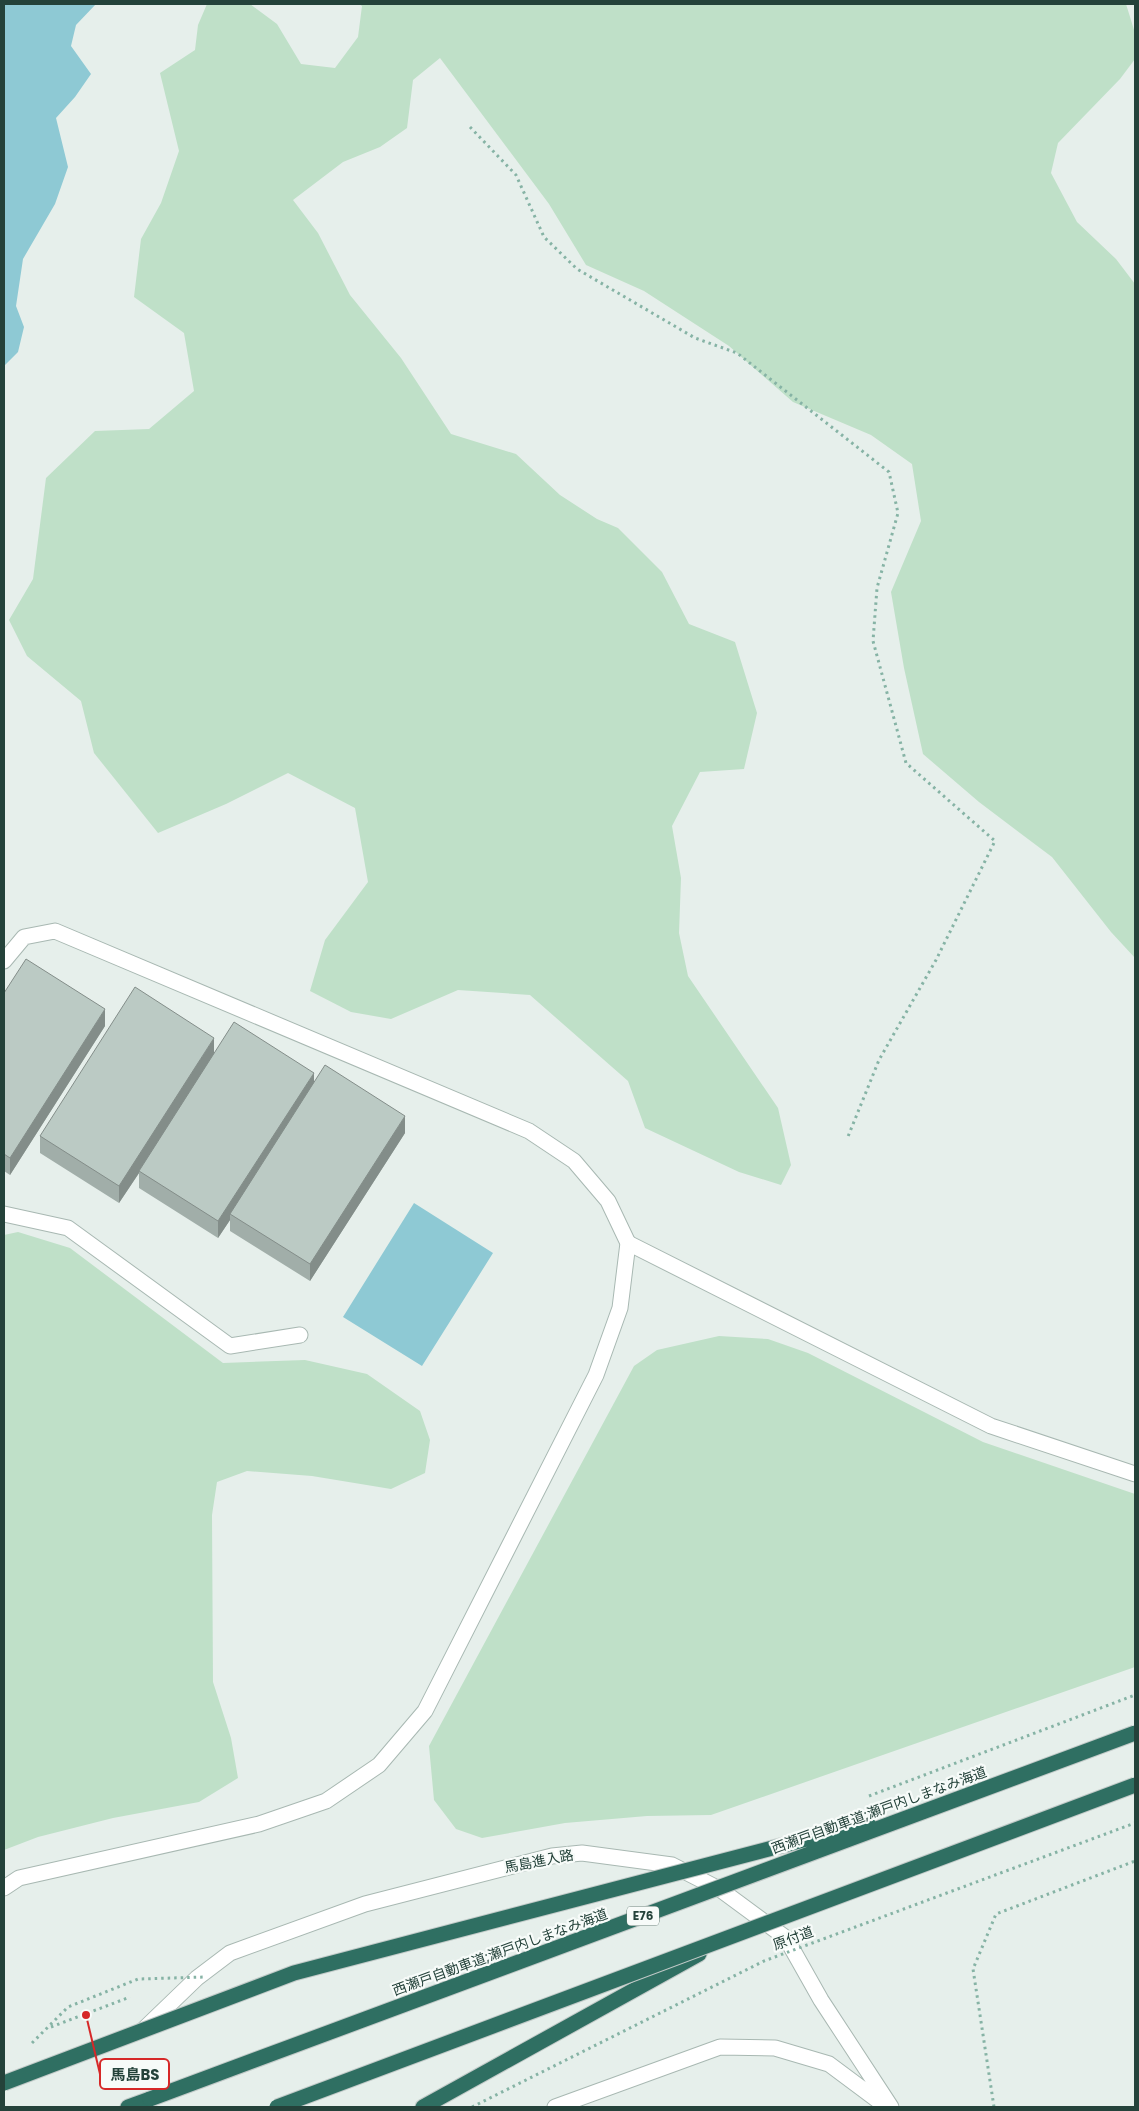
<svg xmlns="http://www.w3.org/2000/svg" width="1139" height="2111" font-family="Poppins,'Noto Sans JP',sans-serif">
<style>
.green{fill:#bfe0c8}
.water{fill:#8ec9d4}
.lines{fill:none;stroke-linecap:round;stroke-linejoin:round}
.service-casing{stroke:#a8b8b2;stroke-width:17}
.minor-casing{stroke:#a8b8b2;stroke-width:17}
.motorway-casing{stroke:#c2cac8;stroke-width:17}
.path{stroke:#86b3a5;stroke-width:3;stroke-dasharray:2.5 4;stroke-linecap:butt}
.service{stroke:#fff;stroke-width:15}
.minor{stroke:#fff;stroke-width:15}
.motorway{stroke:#2f6f62;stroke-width:15}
.motorway-bridge-casing{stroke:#c2cac8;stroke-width:17;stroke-linecap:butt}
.path-bridge{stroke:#86b3a5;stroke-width:3;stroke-dasharray:2.5 4;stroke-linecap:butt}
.motorway-bridge{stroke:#2f6f62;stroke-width:15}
.wall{fill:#a1aea9}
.shaded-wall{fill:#838d89}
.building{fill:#bbcac4;stroke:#838d89}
.labels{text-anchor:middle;stroke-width:4.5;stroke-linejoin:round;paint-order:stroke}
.shield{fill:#f7fbf9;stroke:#637a73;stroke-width:1}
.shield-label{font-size:12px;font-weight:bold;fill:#24423a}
.street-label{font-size:14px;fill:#24423a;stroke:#f7fbf9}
.leader{fill:none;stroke:#d62828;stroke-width:2}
.callout-dot{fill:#d62828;stroke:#f7fbf9;stroke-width:2}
.callout{fill:#f7fbf9;stroke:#d62828;stroke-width:2}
.callout-label{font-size:15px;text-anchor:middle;font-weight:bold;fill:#24423a}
</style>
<rect width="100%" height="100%" fill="#e6efeb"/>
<path class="green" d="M207 4H250L277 24 301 64 335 68 358 37 362 6 359 4H1126L1135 33V59L1120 79 1058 143 1051 173 1077 222 1116 259 1135 284V958L1111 932 1052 857 979 802 923 754 904 668 891 592 921 521 912 464 871 435 793 402 729 346 644 291 586 265 549 204 440 58 413 80 407 128 380 147 343 162 293 200 318 233 350 295 401 358 451 434 516 454 560 495 597 519 618 528 662 572 689 624 735 642 757 713 744 769 700 772 672 826 681 878 679 933 688 976 778 1108 791 1165 781 1185 739 1172 645 1128 628 1081 530 995 458 990 391 1019 351 1012 310 991 325 940 368 882 355 808 288 773 226 804 158 833 94 753 81 701 27 656 9 620 33 579 46 478 95 431 149 429 194 391 184 333 134 297 141 239 161 203 179 151 160 73 195 50 198 25Z
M18 1232 70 1248 223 1363 305 1360 367 1374 420 1411 430 1440 425 1473 391 1489 312 1476 247 1471 217 1482 212 1515 213 1682 231 1738 238 1778 199 1802 113 1818 38 1837 4 1850V1235Z
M719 1336 768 1339 808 1353 983 1442 1135 1494V1667L711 1815 647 1816 565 1823 482 1838 456 1829 434 1800 429 1746 634 1366 657 1350Z"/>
<path class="water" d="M4 4H96L76 25 71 46 91 74 75 97 56 118 68 167 55 204 23 259 16 306 24 327 18 352 4 366Z
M414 1203 493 1253 422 1366 343 1317Z"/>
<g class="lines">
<g class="service-casing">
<path id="service" d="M628 1243 991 1426 1135 1474"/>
</g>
<g class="minor-casing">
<path id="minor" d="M4 961 24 937 55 931 529 1131 574 1161 608 1201 628 1243 620 1308 596 1375 425 1711 379 1765 326 1801 259 1824 19 1878 4 1888
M4 1214 68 1228 230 1346 300 1335
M143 2030 197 1978 230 1953 365 1904 552 1856 582 1853 672 1865 721 1890 786 1938 821 2000 891 2107
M555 2107 720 2047 775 2048 829 2064 884 2105"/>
</g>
<g class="motorway-casing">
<path id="motorway" d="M128 2107 150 2099
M423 2107 699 1954"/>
</g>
<path class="path" d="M470 127 516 175 544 237 577 269 695 338 737 353 889 472 898 513 877 588 873 641 906 763 995 841 936 960 879 1060 847 1139
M51 2027 130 1997
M994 2107 973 1969 996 1914 1135 1861"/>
<use href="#service" class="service"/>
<use href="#minor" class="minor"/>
<use href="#motorway" class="motorway"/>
<g class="motorway-bridge-casing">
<path id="motorway-bridge" d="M4 2083 294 1973 868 1823
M150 2099 1135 1733
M277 2107 1135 1785"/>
</g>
<path class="path-bridge" d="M869 1796 1135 1695
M32 2043 68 2007 138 1979 206 1977
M472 2107 764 1961 1135 1823"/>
<use href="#motorway-bridge" class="motorway-bridge"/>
</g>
<path class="wall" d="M4 993 105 1026 10 1175 4 1171Z
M214 1053 314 1084 405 1133 310 1281 230 1231V1220L218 1238 139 1188V1173L119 1203 40 1153V1136Z"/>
<path class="shaded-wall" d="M105 1009V1026L10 1175V1158Z
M214 1038V1055L139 1171V1173L119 1203V1186Z
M314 1073V1090L230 1214V1220L218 1238V1221Z
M405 1116V1133L310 1281V1264Z"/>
<path class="building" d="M26 959 105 1009 10 1158 4 1154V993Z
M135 987 214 1038 119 1186 40 1136Z
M234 1022 314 1073 218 1221 139 1171Z
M325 1065 405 1116 310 1264 230 1214Z"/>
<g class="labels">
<rect class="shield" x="627" y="1906.5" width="32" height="19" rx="4"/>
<g class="shield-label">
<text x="643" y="1920">E76</text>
</g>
<g class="street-label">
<text transform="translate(879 1810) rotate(-20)" y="5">西瀬戸自動車道;瀬戸内しまなみ海道</text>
<text transform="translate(539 1861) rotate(-11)" y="5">馬島進入路</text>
<text transform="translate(793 1938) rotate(-20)" y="5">原付道</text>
<text transform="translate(500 1952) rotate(-20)" y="5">西瀬戸自動車道;瀬戸内しまなみ海道</text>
</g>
</g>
<path class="leader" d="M86 2015L100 2074"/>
<circle class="callout-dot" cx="86" cy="2015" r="5"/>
<rect class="callout" x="100" y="2059" width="69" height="30" rx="5"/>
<g class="callout-label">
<text x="135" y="2080">馬島BS</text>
</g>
<rect width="1139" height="2111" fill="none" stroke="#24423a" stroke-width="10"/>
</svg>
